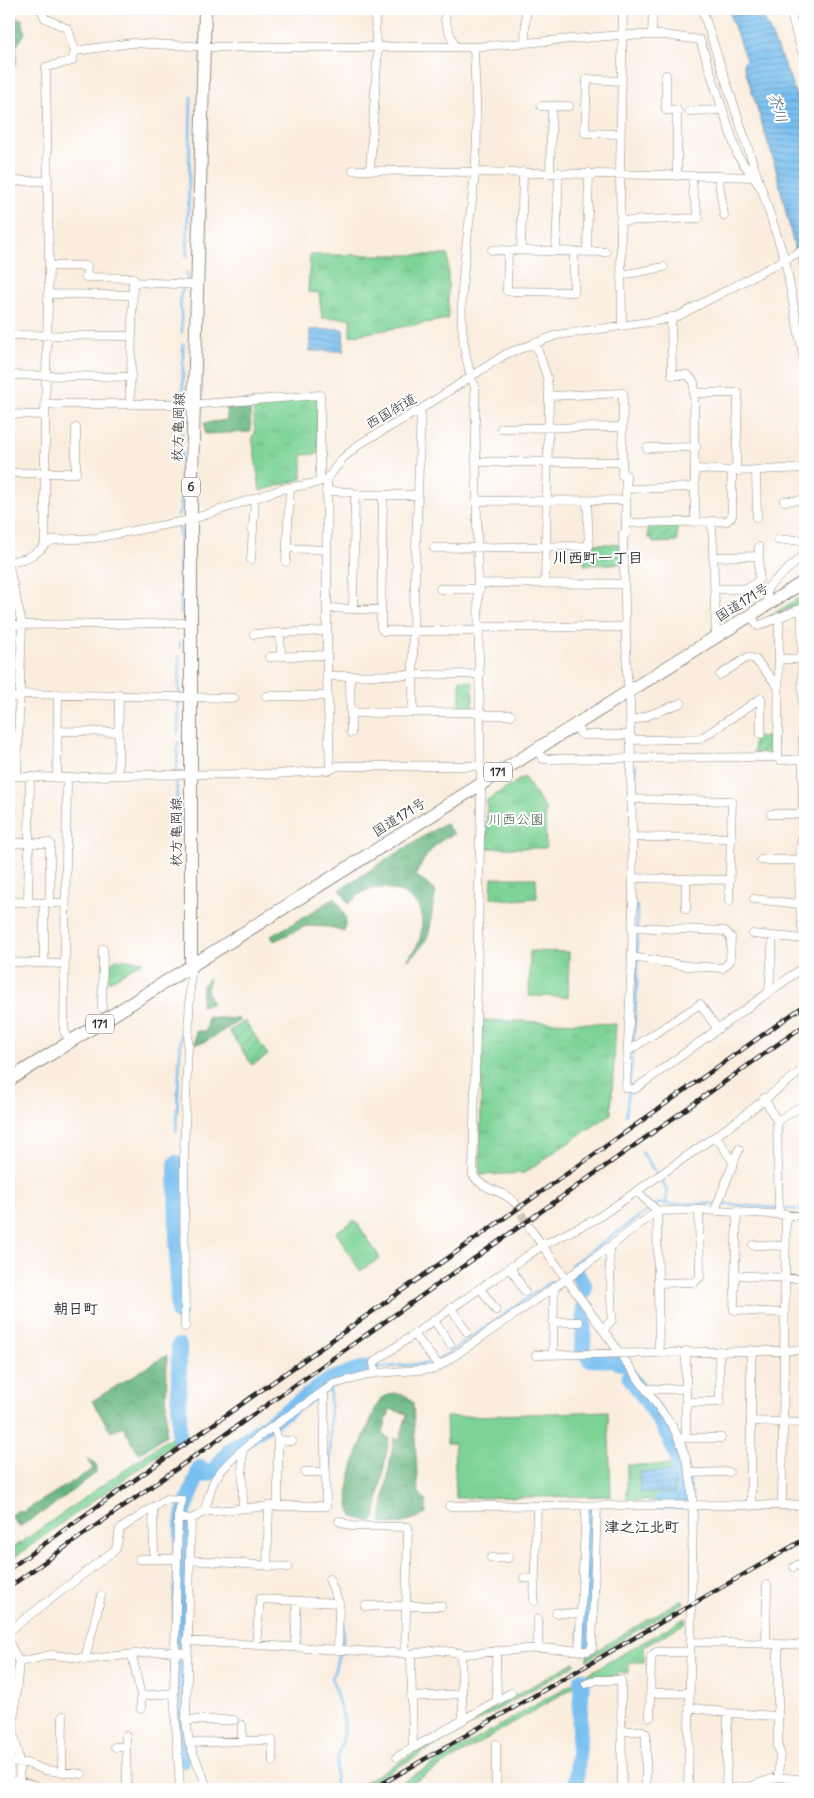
<svg xmlns="http://www.w3.org/2000/svg" width="814" height="1798" font-family="Delius,'Klee One',sans-serif">
<style>
.grass{fill:url(#grass-tufts);stroke:#547f60}
.forest{fill:url(#forest-crowns);stroke:#487055}
.garden{fill:url(#garden-furrows);stroke:#547f60}
.pitch{fill:#7dd396;stroke:#547f60}
.water{fill:url(#water-rules);stroke:#52758e}
.lines{fill:none;stroke-linecap:round;stroke-linejoin:round}
.stream{stroke:#78bff0;stroke-width:2.5}
.river{stroke:#78bff0;stroke-width:16}
.minor-tunnel{stroke:#d1c6ba;stroke-width:8;stroke-dasharray:8 4;stroke-linecap:butt}
.minor-casing{stroke:#928c84;stroke-width:9}
.primary-casing{stroke:#928c84;stroke-width:14}
.trunk-casing{stroke:#928c84;stroke-width:14}
.minor{stroke:#fff;stroke-width:8}
.primary{stroke:#fff;stroke-width:12}
.trunk{stroke:#fff;stroke-width:12}
.rail-casing{stroke:#2b2b2b;stroke-width:4.5}
.rail{stroke:#fff;stroke-width:2.5;stroke-dasharray:8;stroke-linecap:butt}
.labels{text-anchor:middle;stroke-width:4;stroke-linejoin:round;paint-order:stroke}
.shield{fill:#fff;stroke:#6b6b6b;stroke-width:1}
.shield-label{font-size:12px;font-weight:bold;fill:#2b2b2b}
.street-label{font-size:14px;fill:#2b2b2b;stroke:#fff}
.park-label{font-size:14px;fill:#445d4b;stroke:#fff}
.water-label{font-size:15px;font-style:italic;fill:#465f70;stroke:#fff}
.neighbourhood-label{font-size:15px;font-weight:bold;fill:#2b2b2b;stroke:#fff}
</style>
<defs>
<pattern id="grass-tufts" width="24" height="20" patternUnits="userSpaceOnUse" patternTransform="scale(1.25)"><rect width="24" height="20" fill="#7dd396"/><path d="M3 7l-1-3M5 7V3M7 7l1-3M15 17l-1-3M17 17v-4M19 17l1-3" fill="none" stroke="#6cb581"/></pattern>
<pattern id="forest-crowns" width="20" height="18" patternUnits="userSpaceOnUse" patternTransform="scale(1.25)"><rect width="20" height="18" fill="#66b57f"/><path d="M2 6a3 3 0 1 1 6 0M12 15a3 3 0 1 1 6 0" fill="none" stroke="#549368"/></pattern>
<pattern id="garden-furrows" width="10" height="10" patternUnits="userSpaceOnUse" patternTransform="scale(1.25)"><rect width="10" height="10" fill="#7dd396"/><path d="M-1 1l2-2M0 10L10 0M9 11l2-2" fill="none" stroke="#6cb581"/></pattern>
<pattern id="water-rules" width="6" height="5" patternUnits="userSpaceOnUse" patternTransform="scale(1.25)"><rect width="6" height="5" fill="#78bff0"/><path d="M0 2.5h6" fill="none" stroke="#639bc3"/></pattern>
</defs>
<rect width="100%" height="100%" fill="#fff"/>
<filter id="ink" filterUnits="userSpaceOnUse"><feTurbulence type="fractalNoise" baseFrequency=".02" numOctaves="2"/><feDisplacementMap in="SourceGraphic" scale="10" xChannelSelector="R" yChannelSelector="G"/><feConvolveMatrix kernelMatrix="1 2 1 2 8 2 1 2 1" color-interpolation-filters="sRGB"/></filter>
<filter id="wash" filterUnits="userSpaceOnUse"><feTurbulence type="fractalNoise" baseFrequency=".0096" numOctaves="4" result="noise"/><feDisplacementMap in="SourceGraphic" scale="20" xChannelSelector="R" yChannelSelector="G"/><feGaussianBlur stdDeviation="1.12" result="paint"/><feColorMatrix in="noise" values="0 0 0 0 0 0 0 0 0 0 0 0 0 0 0 0 0 1.4 0 .05"/><feComposite in="paint" operator="in"/></filter>
<g filter="url(#wash)">
<rect width="100%" height="100%" fill="#faedde"/>
<path class="grass" d="M310 255H448V319L350 336V318H322L319 293 308 292Z
M304 397H318V454L302 455V479L260 491 252 436 255 434 253 404Z
M592 544H620V564L584 565V550H592Z
M805 594V602L769 618 768 617Z
M460 680 473 682V706L470 708H460Z
M524 777 545 808 546 848H486L487 800Z
M492 878H536L537 898 514 900 491 898Z
M116 959 143 961 109 982V965Z
M482 1020 616 1024 611 1114 524 1173 480 1175Z
M172 1436 176 1442 9 1561V1551Z
M682 1599 684 1603 587 1660V1656Z
M685 1618V1623L644 1647V1662H629V1673H618V1676L595 1675 584 1680V1676Z
M574 1662 575 1665 360 1789H352Z
M580 1679 579 1684 402 1789H390Z"/>
<path class="forest" d="M9 19H22L25 33 16 47V64L9 65Z
M250 404 251 432 205 434 204 423 227 420 226 405Z
M445 823 454 834C435 841 424 857 416 875L436 892C427 925 438 935 407 961 408 957 413 953 415 949 421 940 422 930 422 919 421 896 391 885 371 889 362 891 356 897 349 904L340 889Z
M335 897 346 918 344 932 328 927 306 926 274 941 271 936 308 915Z
M209 978 207 991 212 1004 201 1006 202 985Z
M207 1017 239 1019V1021L205 1042 195 1044 196 1031H206Z
M167 1355 166 1435 139 1454 123 1426 111 1432 92 1401Z
M394 1393 407 1396 413 1403 418 1491 426 1502V1514L400 1524H383L381 1520 394 1438 400 1439 407 1414 390 1409 382 1435 389 1438 375 1519 372 1522 353 1517C337 1487 365 1437 376 1407L381 1398Z
M87 1459 96 1464V1473L51 1507 19 1527 11 1516 18 1510 23 1512 93 1469Z"/>
<path class="garden" d="M677 525V542L653 543 652 538H648V526Z
M754 737H773V748L770 753H754Z
M245 1021 268 1055 252 1065 229 1031Z"/>
<path class="pitch" d="M530 951 569 952 568 997 529 996Z
M355 1220 380 1258 360 1271 336 1232Z
M608 1411 611 1496 456 1498 454 1443H447L446 1417Z
M627 1465H679L681 1500 627 1501Z"/>
<path class="water" d="M728 9H760L790 78 805 122V294L775 165 743 63 746 60Z
M343 329 344 351H310V330Z
M639 1472H674V1493H640Z"/>
<g class="lines">
<path class="stream" d="M187 256 191 97
M187 281V273
M182 332 180 297 183 289
M183 344V398
M182 411V409
M182 426V417
M181 461 182 433
M181 490V468
M178 515 180 511 181 497
M178 526 180 531V584
M180 594 181 613
M180 643V647
M179 693V656
M178 733 179 698
M177 769 178 742
M176 779 179 836
M635 813 636 765
M633 1046 637 984V906
M626 1115 633 1051
M176 1131 183 997
M642 1152 667 1190 666 1203
M720 1204 805 1210
M571 1265 657 1204H715
M377 1368 431 1363 440 1359 552 1281
M330 1391 331 1495 334 1509
M337 1586 343 1599V1645
M334 1789 337 1761 344 1734V1720L332 1679 339 1654"/>
<path class="river" d="M176 1163 178 1313
M577 1274 584 1285V1292
M179 1346V1437
M583 1352 584 1307
M589 1359 617 1360 620 1363
M629 1376C659 1419 681 1444 685 1499L681 1502H661
M198 1476 211 1473 230 1451 330 1380 361 1369 371 1368
M588 1572 591 1511
M180 1641 182 1522 184 1512 200 1468
M586 1646 588 1585
M179 1657 178 1696 182 1760
M576 1789 582 1679"/>
</g>
</g>
<g filter="url(#ink)">
<g class="lines">
<path class="minor-tunnel" d="M515 1203 529 1227"/>
<g class="minor-casing">
<path id="minor" d="M41 9 45 18 68 29 75 51 72 61 46 67 49 266 45 415V544
M375 9 376 47
M446 9 445 21 455 47
M702 9 785 260 805 365
M789 9 805 61
M652 35 653 9
M525 43 526 9
M474 47C475 89 479 132 475 173 469 243 448 318 475 387L481 794 473 1175C483 1191 503 1189 515 1203
M75 51 132 43 211 47H474L621 35H664L700 40 738 156 761 188
M666 75V110H677V176
M541 106H569
M689 111 723 110
M620 134 585 133 587 79 621 81
M353 170 718 176 724 215
M370 170 378 47
M550 172 552 106
M718 176 753 177
M9 181H48
M620 221 699 218 693 193 692 176
M492 250 606 252
M508 251 507 291 574 292V252
M521 251 523 172
M556 251 559 172
M587 252 589 173
M49 266H87L86 277 133 278V282
M622 275 664 267
M48 294 133 295
M671 317 672 375H688L694 382 695 522
M622 326 620 173 623 9
M9 335 132 336
M535 342 547 377 549 396 545 584
M9 375 131 377 133 282 198 285
M130 377V403
M694 393H738L736 471
M549 396 623 393 622 475H626V534H623L627 675 630 702 633 901 632 957 626 1088 635 1089 805 966
M45 404H201L320 395V481
M9 414 45 415
M501 428 622 427
M647 448 696 447
M476 462H622
M695 469 736 471 805 468
M756 470 757 518
M9 473H76V428
M327 479V676L330 770
M626 489 695 487
M326 491 350 492 361 495H417
M383 495 381 628 383 631H480
M476 501 626 500
M784 501 805 500
M712 521 716 636
M626 523 727 521 732 516V470
M778 540H805
M287 548 327 550
M434 548 589 546 587 501
M714 557 759 556
M251 560 255 498
M9 562 27 558 40 550 45 544 54 540 95 538 190 520 282 489 316 483 327 479 342 459 361 443 421 409 506 354 557 335 656 321 678 316 805 249
M286 562 290 488
M9 567 22 624 17 776
M480 583 624 584
M440 589H480
M715 589H747L759 580V547
M768 604 767 592 769 586 805 554
M327 608 381 610
M802 608 803 829
M353 609 355 495
M750 615 758 626 805 607
M779 617 778 757 780 760 805 759
M9 625 190 623
M480 627H626
M280 633 281 656
M254 634 327 631
M269 657 327 655
M779 659H805
M720 675 748 657 755 659 777 685
M327 676 480 674
M350 676 351 733
M20 694 234 698
M266 696H327
M9 697H20
M413 712V631L421 409
M351 713 480 712 486 715H511
M630 722 681 703
M574 725 582 735H630
M57 731 118 732
M630 740 700 739 761 698V734
M536 749 543 759 778 757
M118 775 119 694
M9 776 67 778 118 775 276 774 330 770 337 766H481
M57 778 58 694
M67 778 64 1031 71 1042
M630 799 732 801 729 901
M771 814H803
M805 829H803C798 868 797 906 805 944
M631 837 732 838
M9 843H50V903
M761 860H799
M632 878 730 880
M686 879V909
M754 899 799 904
M9 902 66 903
M28 902 30 777
M753 934 804 939
M632 957 688 966 723 968 730 961 731 937 725 931 632 927
M9 962 64 964
M44 963V903
M769 991 773 936
M102 1008 103 949
M628 1051 700 1004 717 1028
M764 1098 777 1121
M716 1136 733 1162
M637 1191 657 1211 659 1352
M715 1210 739 1149
M737 1211 734 1310 784 1313
M779 1214 777 1121 805 1104
M529 1227 673 1427C687 1454 692 1477 693 1507L688 1789
M753 1245 786 1246
M510 1267 525 1292
M735 1275 805 1279
M658 1283 695 1282 700 1277 699 1210
M480 1288 496 1310
M451 1308 467 1332
M434 1320 450 1344
M553 1322H579
M185 1327 184 1151 191 966
M604 1329 612 1320 609 1247
M414 1334 439 1366
M751 1350V1506
M686 1351V1438
M536 1355 805 1350
M553 1355 554 1287
M375 1373 374 1362 543 1245 596 1219 637 1191 737 1121 805 1068
M648 1389H686
M686 1402H720L719 1351
M751 1421 805 1423
M274 1427 278 1440V1506
M683 1438H721
M278 1440 292 1441
M242 1451 243 1508
M305 1472H326
M691 1473 729 1472
M782 1505 786 1214
M449 1506 805 1505
M153 1507 154 1559
M204 1512C208 1502 210 1488 215 1479 237 1446 292 1415 324 1391L334 1384 375 1373 435 1369 568 1278 657 1211 699 1210 805 1216
M178 1517 191 1519 204 1512 269 1506H326L324 1391
M191 1519 186 1720 189 1743 208 1789
M339 1521 351 1526 408 1527 405 1654
M491 1558H508
M139 1559H177
M190 1560 288 1567
M267 1566 269 1506
M794 1567 805 1561
M524 1578 535 1579
M329 1579 339 1603 338 1650
M534 1601 537 1506
M365 1606H441
M556 1613 581 1614
M9 1631 116 1549 120 1529 166 1499 182 1500 178 1517 174 1693 180 1789
M187 1641 411 1654 438 1650 466 1654 538 1648 588 1651 592 1648 597 1507
M9 1642 19 1662
M690 1642 778 1644
M766 1644 767 1585
M256 1645 260 1599 339 1603
M295 1647 297 1601
M538 1648V1619
M496 1651 497 1701
M579 1651 586 1507
M461 1653 463 1720
M411 1654 413 1748
M132 1655 141 1696V1709
M85 1659 101 1596
M586 1684 597 1680H621L622 1789
M650 1693H690
M141 1696 174 1693
M411 1697 461 1694
M689 1707 728 1713 778 1716
M650 1717 651 1656 656 1652H690
M186 1720H234
M622 1731H643L646 1734V1789
M126 1736 127 1789
M242 1741V1725
M189 1743 272 1740 273 1762
M115 1747H126
M397 1757 511 1693
M9 1762 26 1763 45 1770 82 1774
M62 1771 63 1716
M778 1777 780 1752 778 1748V1644L805 1645
M9 1780 20 1781 45 1789
M20 1789 19 1762 13 1728 19 1662 51 1655 91 1659 161 1651 187 1653
M496 1789V1744
M702 1789 748 1787 778 1777 805 1780
M726 1789 728 1713"/>
</g>
<g class="primary-casing">
<path id="primary" d="M191 966V508L205 9"/>
</g>
<g class="trunk-casing">
<path id="trunk" d="M9 1080 805 581"/>
</g>
<use href="#minor" class="minor"/>
<use href="#primary" class="primary"/>
<use href="#trunk" class="trunk"/>
<g class="rail-casing">
<path id="rail" d="M9 1569 805 1005
M9 1587 805 1025
M373 1789 805 1539"/>
</g>
<use href="#rail" class="rail"/>
</g>
</g>
<g class="labels">
<g class="shield">
<rect x="182" y="477.5" width="18" height="19" rx="4"/>
<rect x="484" y="762.5" width="28" height="19" rx="4"/>
<rect x="86" y="1014.5" width="28" height="19" rx="4"/>
</g>
<g class="shield-label">
<text x="191" y="491">6</text>
<text x="498" y="776">171</text>
<text x="100" y="1028">171</text>
</g>
<g class="street-label">
<text transform="translate(391 411) rotate(-30)" y="5">西国街道</text>
<text transform="translate(178 427) rotate(-88)" y="5">枚方亀岡線</text>
<text transform="translate(742 602) rotate(-32)" y="5">国道171号</text>
<text transform="translate(399 817) rotate(-32)" y="5">国道171号</text>
<text transform="translate(176 832) rotate(-90)" y="5">枚方亀岡線</text>
</g>
<g class="park-label">
<text x="516" y="824">川西公園</text>
</g>
<g class="water-label">
<text transform="translate(778 108) rotate(73)" y="5">芥川</text>
</g>
<g class="neighbourhood-label">
<text x="598" y="563">川西町一丁目</text>
<text x="76" y="1314">朝日町</text>
<text x="642" y="1532">津之江北町</text>
</g>
</g>
<rect width="814" height="1798" fill="none" stroke="#fff" stroke-width="30"/>
</svg>
